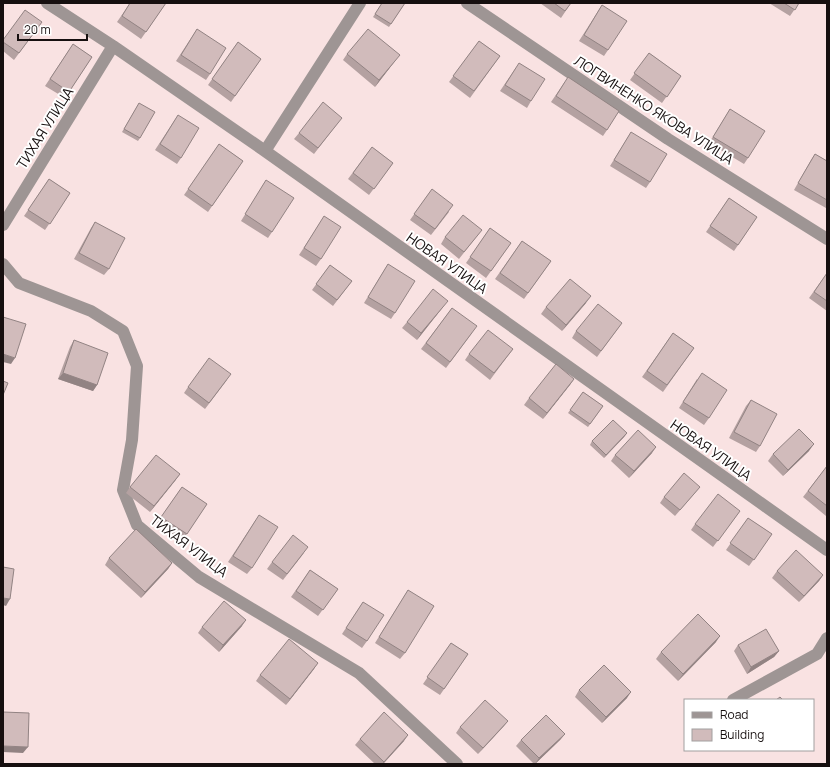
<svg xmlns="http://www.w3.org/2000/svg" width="830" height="767" font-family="Manrope,sans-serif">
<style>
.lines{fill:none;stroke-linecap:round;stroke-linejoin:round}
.street{stroke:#9e9594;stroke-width:12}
.wall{fill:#b4a1a1}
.shaded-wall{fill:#928383}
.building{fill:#d1bbbb;stroke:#928383}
.labels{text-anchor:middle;stroke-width:4;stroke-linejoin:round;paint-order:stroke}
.street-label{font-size:14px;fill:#160f0f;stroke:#fff}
</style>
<rect width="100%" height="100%" fill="#f9e2e2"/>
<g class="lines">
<path class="street" d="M47 3 113 46 265 151 827 550
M467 3 668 139 827 239
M265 151 360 3
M3 225 113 46
M3 264 19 283 91 311 123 331 137 366 132 440 123 490 137 525 199 577 359 673 457 764
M733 700 817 654 827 638"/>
</g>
<path class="wall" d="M130 3H166L141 39 117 22Z
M382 3H405L389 27 373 17Z
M540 3H571L561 18Z
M769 3H799L790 16Z
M602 5 608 50 604 56 579 41Z
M42 22 14 60 3 51V40Z
M197 29 210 74 206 80 176 61Z
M479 41 500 56 470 98 449 82Z
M238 42 261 59 231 102 208 85Z
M73 44 92 57 65 98 45 86Z
M649 53 681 76 662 103 630 80Z
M347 54 395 61 375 87 343 60Z
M515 69 531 101 527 108 500 91Z
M564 83 607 130 603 136 551 102Z
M139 103 140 138 138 141 122 132Z
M730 109 748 158 744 164 709 143Z
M178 115 181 158 177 164 155 150Z
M337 124 314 154 294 139 299 133Z
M631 132 650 182 646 188 610 166Z
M219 144 243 161 208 212 184 195Z
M372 147 393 163 369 195 348 179Z
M815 154 827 161V207L826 208 794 190 811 160Z
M49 179 70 193 45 230 24 216Z
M266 180 272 232 268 238 241 221Z
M432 189 449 212 431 235 410 220Z
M729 198 757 217 734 251 706 232Z
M95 222 109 269 104 275 74 259 91 228Z
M320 223 321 259 316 266 299 255Z
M490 228 511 243 486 278 466 263Z
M477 236 459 259 441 244 445 237Z
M522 241 551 261 524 299 495 279Z
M388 264 395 313 391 319 364 303Z
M330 265 352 281 333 306 312 290Z
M827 273V311L809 298Z
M586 303 562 331 541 314 546 307Z
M443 307 417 340 402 328 407 322Z
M452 308 472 333 446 368 421 349Z
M622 323 597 357 572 338 576 331Z
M673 333 694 348 663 392 642 377Z
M74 340 97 385 93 391 58 379 70 347Z
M513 349 490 380 465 360 469 354Z
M574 379 543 419 524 405 529 398Z
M697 379 709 418 704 425 679 408Z
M227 380 205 409 184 393 188 387Z
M583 392 603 406 588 427 568 413Z
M751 400 760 446 756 452 729 438 746 406Z
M627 433 624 437 604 458 590 445 592 441Z
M809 451 783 476 768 461 773 454Z
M652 453 629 478 611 461 615 455Z
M827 466V515L826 516 803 497Z
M180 474 150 512 126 493 130 487Z
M182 487 207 504 182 541 157 523Z
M700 487 695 493 675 516 660 503 664 497Z
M740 511 713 547 691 530 695 524Z
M748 518 772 534 749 566 726 550Z
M255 521 252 568 247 574 228 562Z
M304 553 283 580 267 569 272 562Z
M109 558 172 563 168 569 141 598 105 565Z
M310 570 338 589 318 616 291 597Z
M777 571 823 575 819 581 799 602 772 578Z
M408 590 405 653 400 659 375 643Z
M363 602 367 641 362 648 342 634Z
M242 626 219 652 198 633 202 627Z
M716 642 678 681 656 659 661 652Z
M451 643 468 654 440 695 423 684Z
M738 645 779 651 774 657 747 674 734 651Z
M314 669 286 705 256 681 260 675Z
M579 690 627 698 602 723 575 697Z
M508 721 503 727 478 754 456 733 460 727Z
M565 734 560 740 535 764H534L516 746 521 740Z
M360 739 404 741 383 764H375L355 745Z"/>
<path class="shaded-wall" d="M400 55 395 61 375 87 379 80Z
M591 296 586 303 562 331 566 325Z
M448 301 443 307 417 340 421 333Z
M3 354 15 358 11 364 3 362Z
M63 373 97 385 93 391 58 379Z
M574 379 570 385 543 419 547 413Z
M627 433 624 437 604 458 606 455Z
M814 444 809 451 783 476 788 470Z
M656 447 652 453 629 478 634 471Z
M180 474 175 481 150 512 154 506Z
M172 563 168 569 141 598 145 592Z
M823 575 819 581 799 602 804 596Z
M3 598 10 599 6 606 3 605Z
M246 620 242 626 219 652 223 645Z
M720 636 716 642 678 681 683 674Z
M779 651 774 657 747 674 751 667Z
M318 663 314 669 286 705 290 699Z
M631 692 627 698 602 723 606 717Z
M508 721 503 727 478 754 483 748Z
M565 734 560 740 535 764 539 758Z
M408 735 404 741 383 764H382Z
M3 746 28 747 23 753 3 752Z"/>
<path class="building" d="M130 3H166L146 32 122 16Z
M382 3H405L391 24 375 14Z
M554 3H571L565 11Z
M784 3H799L795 10Z
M602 5 627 21 608 50 584 35Z
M25 10 42 22 19 53 3 42V40Z
M197 29 226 48 210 74 181 55Z
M368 29 400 55 379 80 347 54Z
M479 41 500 56 474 91 453 76Z
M238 42 261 59 235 96 212 79Z
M73 44 92 57 69 92 50 79Z
M649 53 681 76 667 97 634 73Z
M519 63 545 79 531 101 505 85Z
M568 77 619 111 607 130 556 96Z
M323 102 342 118 318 148 299 133Z
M139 103 155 112 140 138 124 129Z
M730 109 765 131 748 158 713 137Z
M178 115 199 128 181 158 160 144Z
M631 132 667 154 650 182 614 160Z
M219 144 243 161 212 206 188 189Z
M372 147 393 163 374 189 353 173Z
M815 154 827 161V200L798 183Z
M49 179 70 193 50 224 28 210Z
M266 180 294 198 272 232 245 214Z
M432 189 453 205 435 229 414 214Z
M729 198 757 217 738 245 710 226Z
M463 215 482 230 464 252 445 237Z
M324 216 341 227 321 259 304 248Z
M95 222 125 238 109 269 79 253Z
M490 228 511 243 491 271 470 257Z
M522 241 551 261 528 293 500 273Z
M388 264 415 281 395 313 368 297Z
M330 265 352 281 337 300 316 284Z
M827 273V301L814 292Z
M570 279 591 296 566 325 546 307Z
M433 289 448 301 421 333 407 322Z
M598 304 622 323 601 351 576 331Z
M452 308 477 326 450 362 426 343Z
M3 317 26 324 15 358 3 354Z
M488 330 513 349 494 373 469 354Z
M673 333 694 348 667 385 647 371Z
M74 340 108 353 97 385 63 373Z
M209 358 231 374 209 403 188 387Z
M556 364 574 379 547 413 529 398Z
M702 373 727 390 709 418 683 402Z
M3 381 8 383 3 395Z
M583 392 603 406 590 424 570 410Z
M751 400 777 414 760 446 734 432Z
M613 420 627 433 606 455 592 441Z
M799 429 814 444 788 470 773 454Z
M638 430 656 447 634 471 615 455Z
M156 455 180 474 154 506 130 487Z
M827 466V506L808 491Z
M684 473 700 487 680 510 664 497Z
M182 487 207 504 187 534 161 517Z
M718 494 740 511 718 541 695 524Z
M259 515 278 527 252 568 233 556Z
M748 518 772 534 754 560 730 543Z
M136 529 172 563 145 592 109 558Z
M293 535 308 547 287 574 272 562Z
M796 550 823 575 804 596 777 571Z
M3 567 14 569 10 599 3 598Z
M310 570 338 589 323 610 296 591Z
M408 590 434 606 405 653 379 637Z
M224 601 246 620 223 645 202 627Z
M363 602 384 615 367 641 346 628Z
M698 614 720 636 683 674 661 652Z
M766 629 779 651 751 667 738 645Z
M289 639 318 663 290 699 260 675Z
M451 643 468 654 444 689 427 677Z
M604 665 631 692 606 717 579 690Z
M780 697 783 700H776Z
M485 700 508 721 483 748 460 727Z
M3 712 29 713 28 747 3 746Z
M384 712 408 735 384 762 360 739Z
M546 715 565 734 539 758 521 740Z"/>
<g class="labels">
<g class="street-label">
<text transform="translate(654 110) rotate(33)" y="5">ЛОГВИНЕНКО ЯКОВА УЛИЦА</text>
<text transform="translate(45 128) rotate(-58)" y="5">ТИХАЯ УЛИЦА</text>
<text transform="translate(447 263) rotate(35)" y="5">НОВАЯ УЛИЦА</text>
<text transform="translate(711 450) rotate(35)" y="5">НОВАЯ УЛИЦА</text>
<text transform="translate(189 546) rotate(37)" y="5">ТИХАЯ УЛИЦА</text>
</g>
</g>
<rect width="830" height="767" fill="none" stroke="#160f0f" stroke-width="8"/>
<rect x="684" y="699" width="130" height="52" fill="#ffffff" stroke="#a29f9f"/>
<rect x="692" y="712" width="20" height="6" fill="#9e9594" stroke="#a29f9f"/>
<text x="720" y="719" font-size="12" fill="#160f0f">Road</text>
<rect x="692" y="729" width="20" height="12" fill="#d1bbbb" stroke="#a29f9f"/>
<text x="720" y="739" font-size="12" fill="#160f0f">Building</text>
<path d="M18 34v6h69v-6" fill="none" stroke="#160f0f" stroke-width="2"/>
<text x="24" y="34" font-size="12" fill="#160f0f" stroke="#ffffff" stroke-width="3" paint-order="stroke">20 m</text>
</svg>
